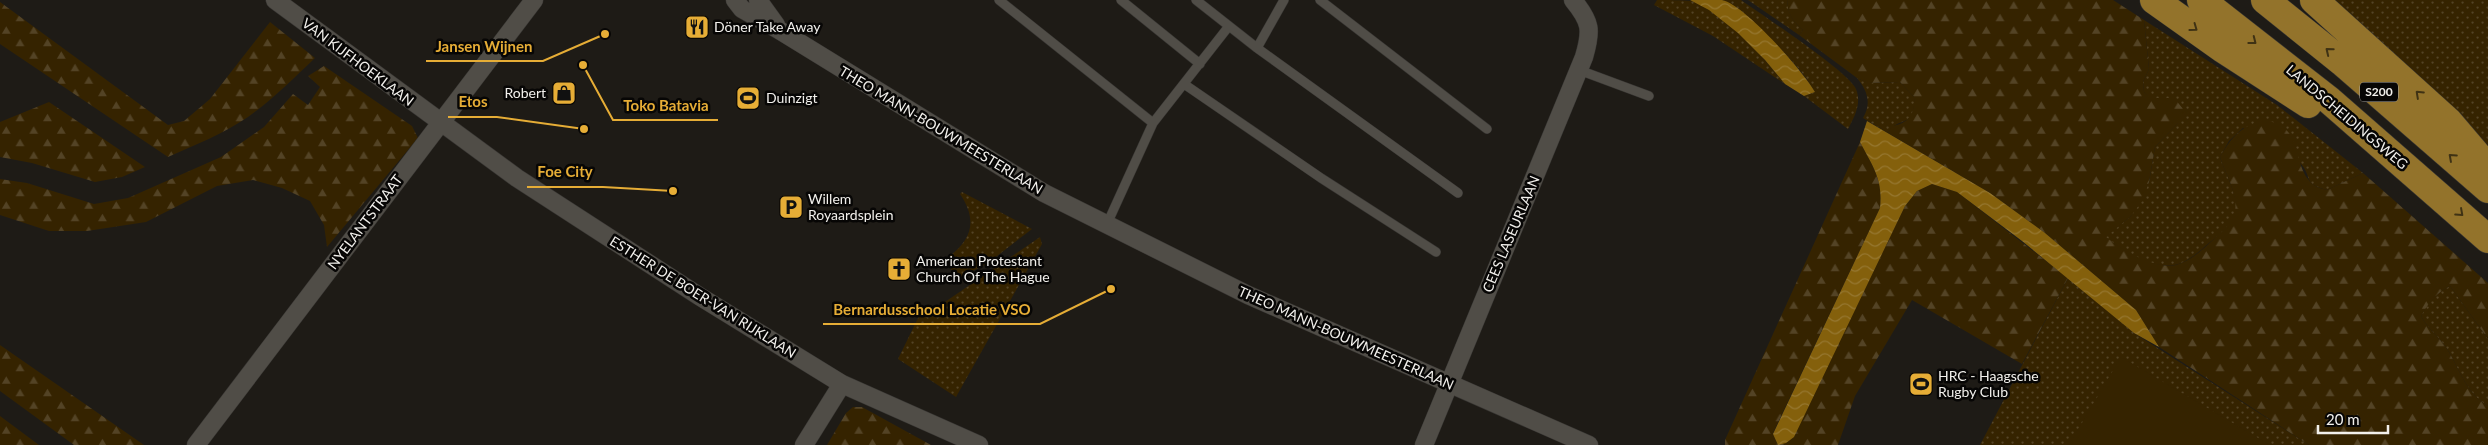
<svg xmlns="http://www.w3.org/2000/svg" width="2488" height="445" font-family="Lato,sans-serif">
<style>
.grass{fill:url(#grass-dots)}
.forest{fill:url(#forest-firs)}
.garden{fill:#352300}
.water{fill:url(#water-waves)}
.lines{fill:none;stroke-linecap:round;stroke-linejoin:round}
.service-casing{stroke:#373532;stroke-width:10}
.minor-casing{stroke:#373532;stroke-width:19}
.primary-casing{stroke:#373532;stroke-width:29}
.service{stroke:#504d47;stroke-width:9}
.minor{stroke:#504d47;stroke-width:18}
.primary{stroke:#93732b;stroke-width:28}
.oneway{stroke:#3f3214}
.labels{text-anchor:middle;stroke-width:5;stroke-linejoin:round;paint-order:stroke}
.shield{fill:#070605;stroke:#acaaa7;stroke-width:1}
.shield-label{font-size:12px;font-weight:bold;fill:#f2f0ec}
.poi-label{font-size:14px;fill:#f2f0ec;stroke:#070605;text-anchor:start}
.street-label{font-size:14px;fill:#f2f0ec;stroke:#070605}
.leader{fill:none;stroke:#e6ad36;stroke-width:2}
.callout-dot{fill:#e6ad36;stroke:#070605;stroke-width:2}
.callout-label{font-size:15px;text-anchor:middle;font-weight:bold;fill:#e6ad36;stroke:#070605;stroke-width:5;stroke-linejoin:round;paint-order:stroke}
</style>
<defs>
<pattern id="grass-dots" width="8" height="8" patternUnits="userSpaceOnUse" patternTransform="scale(1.25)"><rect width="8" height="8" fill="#352300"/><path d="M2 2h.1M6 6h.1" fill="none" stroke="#534325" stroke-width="1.8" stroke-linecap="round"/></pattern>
<pattern id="forest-firs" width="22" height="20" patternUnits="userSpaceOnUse" patternTransform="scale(1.25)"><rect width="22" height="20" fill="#352300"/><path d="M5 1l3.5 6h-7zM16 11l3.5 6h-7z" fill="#534325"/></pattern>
<pattern id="water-waves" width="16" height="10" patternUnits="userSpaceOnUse" patternTransform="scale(1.25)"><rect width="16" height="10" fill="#84600c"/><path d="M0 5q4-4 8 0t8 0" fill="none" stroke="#967730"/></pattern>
</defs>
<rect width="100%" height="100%" fill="#1e1b16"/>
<path class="grass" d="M1657 0C1667 0 1683 0 1692 1 1728 15 1761 55 1785 84L1713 36 1654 5Z
M1723 0H1741C1762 15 1849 72 1856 89 1862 104 1854 117 1848 129L1804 96 1815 92C1793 54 1756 28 1723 0Z
M1748 0H1788C1786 11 1794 23 1803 30L1799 35Z
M2325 0H2488V147Z
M2144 20 2277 105 2363 173 2327 190C2302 183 2313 178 2301 164 2293 155 2255 135 2243 128L2229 141 2220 157C2225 173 2241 200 2235 215 2231 226 2218 236 2209 243 2200 251 2187 263 2174 265 2150 269 2123 250 2105 237L2131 216 2149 182 2155 147 2178 123 2174 98H2150L2144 92 2143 82 2149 69Z
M1857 78 1869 83 1900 82 1914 97C1916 130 1898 115 1888 133L1863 118C1872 103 1867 90 1857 78Z
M962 192 1032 229 988 263 954 281 953 272 944 260C971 242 979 222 960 194Z
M1040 237 1042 244 956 397 898 359 921 312 942 304Z
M2068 278 2134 333 2309 445H1980Z
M2450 286 2488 339V406C2465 392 2461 371 2447 349 2439 336 2429 331 2421 316 2428 302 2436 293 2450 286Z"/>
<path class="forest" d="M1788 0H2113L2144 20 2149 69 2143 82 2144 92 2151 98H2174L2184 110V117L2155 147 2149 182 2142 201 2131 216 2106 237C2121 249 2155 270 2176 265 2191 261 2203 249 2214 239 2221 233 2234 221 2235 212 2238 193 2226 176 2220 157 2229 141 2237 130 2255 123 2262 120 2269 120 2277 124 2301 134 2294 161 2308 179 2313 186 2319 188 2327 190L2363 173 2488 283V339L2450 286C2436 293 2429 302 2421 316 2429 331 2439 336 2447 349 2461 371 2465 392 2488 406V445H2309L2159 347 2136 310 2045 233 1990 193 1888 133 1892 126C1909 123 1915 114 1914 97L1900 82 1868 83 1857 78 1799 35 1803 30C1794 23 1786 12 1788 0Z
M0 2 168 125 184 121 210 99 270 22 315 58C293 79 272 100 248 117 223 134 195 145 168 157L0 44Z
M324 66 412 126 418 138 327 247 324 225 310 201 282 188 253 180 217 186 146 222 87 231H49L0 215V179L27 183 94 204 128 198 221 157 264 127 293 94 308 105 320 87 308 76Z
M49 102 145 167 122 177 95 182 32 163 0 157V122Z
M1860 142C1873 167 1883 179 1880 208L1773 433 1778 445 1832 356 1905 206 1917 191 1932 184 1957 192 2068 278 2022 364 1912 300 1855 396 1838 445H1725V440Z
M0 345 144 445H74L0 391Z
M853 407H862L931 445H827L846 413Z
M0 416 39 445H0Z"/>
<path class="garden" d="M2121 357 2270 445H2069Z"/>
<path class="water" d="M1690 0C1700 0 1712 0 1722 0 1744 4 1804 72 1815 92L1804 96 1785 84 1765 60 1738 33 1709 10Z
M1867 121 1990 193 2045 233 2136 310 2159 347 2134 333 2022 241 1957 192 1932 184 1917 191 1905 206 1794 437 1786 443 1778 445 1773 434 1880 208C1883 179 1873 167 1860 142Z"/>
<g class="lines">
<g class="service-casing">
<path id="service" d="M999 0 1153 123
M1121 0 1200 64
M1196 0 1257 48 1458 193
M1320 0 1487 129
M1257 48 1284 0
M1579 70 1649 96
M1184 84 1321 178 1436 252
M1107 224 1153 123 1229 26"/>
</g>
<g class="minor-casing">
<path id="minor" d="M275 0 517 178 699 296 842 384 979 445
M735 0 742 9 779 30 1044 193 1248 295 1589 445
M758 0 776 25
M196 445 534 0
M804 445 842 384
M1424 445 1584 57C1592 30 1591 22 1573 0"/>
</g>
<g class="primary-casing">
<path id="primary" d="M2154 0 2223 49 2308 104
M2201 0 2329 100 2488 239
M2265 0 2342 62 2488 189
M2314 0 2449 122 2488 168"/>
</g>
<use href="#service" class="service"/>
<use href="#minor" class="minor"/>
<use href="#primary" class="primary"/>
</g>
<defs><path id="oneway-chevron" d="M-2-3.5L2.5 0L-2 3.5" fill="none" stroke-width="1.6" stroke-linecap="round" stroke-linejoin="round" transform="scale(1.25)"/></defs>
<g class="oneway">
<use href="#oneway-chevron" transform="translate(2194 28) rotate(36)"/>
<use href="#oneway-chevron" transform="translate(2253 41) rotate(38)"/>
<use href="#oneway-chevron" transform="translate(2329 51) rotate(-141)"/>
<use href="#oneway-chevron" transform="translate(2419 94) rotate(-137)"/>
<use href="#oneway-chevron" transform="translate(2452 157) rotate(-138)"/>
<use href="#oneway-chevron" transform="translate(2460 213) rotate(42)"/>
</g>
<defs>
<g id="restaurant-square" transform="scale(1.25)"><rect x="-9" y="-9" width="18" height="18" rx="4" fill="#e6ad36" stroke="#070605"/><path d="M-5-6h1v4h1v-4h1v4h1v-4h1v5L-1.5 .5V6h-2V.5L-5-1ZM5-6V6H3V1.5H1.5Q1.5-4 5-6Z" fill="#111"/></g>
<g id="shop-square" transform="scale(1.25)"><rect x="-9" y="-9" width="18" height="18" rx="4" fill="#e6ad36" stroke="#070605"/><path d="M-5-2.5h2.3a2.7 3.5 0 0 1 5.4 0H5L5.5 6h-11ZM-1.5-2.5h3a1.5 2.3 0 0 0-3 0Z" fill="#111"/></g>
<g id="stadium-square" transform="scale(1.25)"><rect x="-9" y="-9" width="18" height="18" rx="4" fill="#e6ad36" stroke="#070605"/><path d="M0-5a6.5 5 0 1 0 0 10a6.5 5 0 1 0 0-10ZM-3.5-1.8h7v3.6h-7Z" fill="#111"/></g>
<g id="parking-square" transform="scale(1.25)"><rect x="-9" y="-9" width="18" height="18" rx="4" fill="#e6ad36" stroke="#070605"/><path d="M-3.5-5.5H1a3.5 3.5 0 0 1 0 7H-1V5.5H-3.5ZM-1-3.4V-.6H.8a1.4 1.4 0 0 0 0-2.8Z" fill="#111"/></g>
<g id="church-square" transform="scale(1.25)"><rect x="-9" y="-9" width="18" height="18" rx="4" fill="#e6ad36" stroke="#070605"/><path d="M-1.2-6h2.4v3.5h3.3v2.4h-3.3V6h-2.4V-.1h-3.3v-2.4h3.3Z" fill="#111"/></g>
</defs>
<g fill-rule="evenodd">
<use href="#restaurant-square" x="697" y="27"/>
<use href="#shop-square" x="564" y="93"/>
<use href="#stadium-square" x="748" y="98"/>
<use href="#parking-square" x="791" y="207"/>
<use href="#church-square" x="899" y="269"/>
<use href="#stadium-square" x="1921" y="384"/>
</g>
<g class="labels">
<rect class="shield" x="2360" y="82.5" width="38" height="19" rx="4"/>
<g class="shield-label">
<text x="2379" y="96">S200</text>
</g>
<g class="poi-label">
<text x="714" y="32">Döner Take Away</text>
<text x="546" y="98" text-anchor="end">Robert</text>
<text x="766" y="103">Duinzigt</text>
<text x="808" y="204">Willem<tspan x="808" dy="16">Royaardsplein</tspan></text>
<text x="916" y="266">American Protestant<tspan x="916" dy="16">Church Of The Hague</tspan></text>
<text x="1938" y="381">HRC - Haagsche<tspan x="1938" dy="16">Rugby Club</tspan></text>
</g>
<g class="street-label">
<text transform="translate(358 62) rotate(37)" y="5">VAN KIJFHOEKLAAN</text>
<text transform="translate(2347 117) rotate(40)" y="5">LANDSCHEIDINGSWEG</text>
<text transform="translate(941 130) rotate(31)" y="5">THEO MANN-BOUWMEESTERLAAN</text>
<text transform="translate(365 222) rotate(-53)" y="5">NYELANTSTRAAT</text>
<text transform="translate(1511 234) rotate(-67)" y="5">CEES LASEURLAAN</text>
<text transform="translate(703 297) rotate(32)" y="5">ESTHER DE BOER-VAN RIJKLAAN</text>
<text transform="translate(1346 338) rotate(24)" y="5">THEO MANN-BOUWMEESTERLAAN</text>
</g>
</g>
<path class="leader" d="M605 34L543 61H426M584 129L497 117H448M583 65L613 120H718M673 191L603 187H527M1111 289L1040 324H823"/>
<g class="callout-dot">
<circle cx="605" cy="34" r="5"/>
<circle cx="584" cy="129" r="5"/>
<circle cx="583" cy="65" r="5"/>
<circle cx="673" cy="191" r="5"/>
<circle cx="1111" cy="289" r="5"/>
</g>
<g class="callout-label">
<text x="484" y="52">Jansen Wijnen</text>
<text x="473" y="107">Etos</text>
<text x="666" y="111">Toko Batavia</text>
<text x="565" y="177">Foe City</text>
<text x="932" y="315">Bernardusschool Locatie VSO</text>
</g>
<path d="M2318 425v8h70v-8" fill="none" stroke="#f2f0ec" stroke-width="2.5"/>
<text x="2326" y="425" font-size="15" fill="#f2f0ec" stroke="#070605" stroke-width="4" paint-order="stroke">20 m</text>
</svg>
